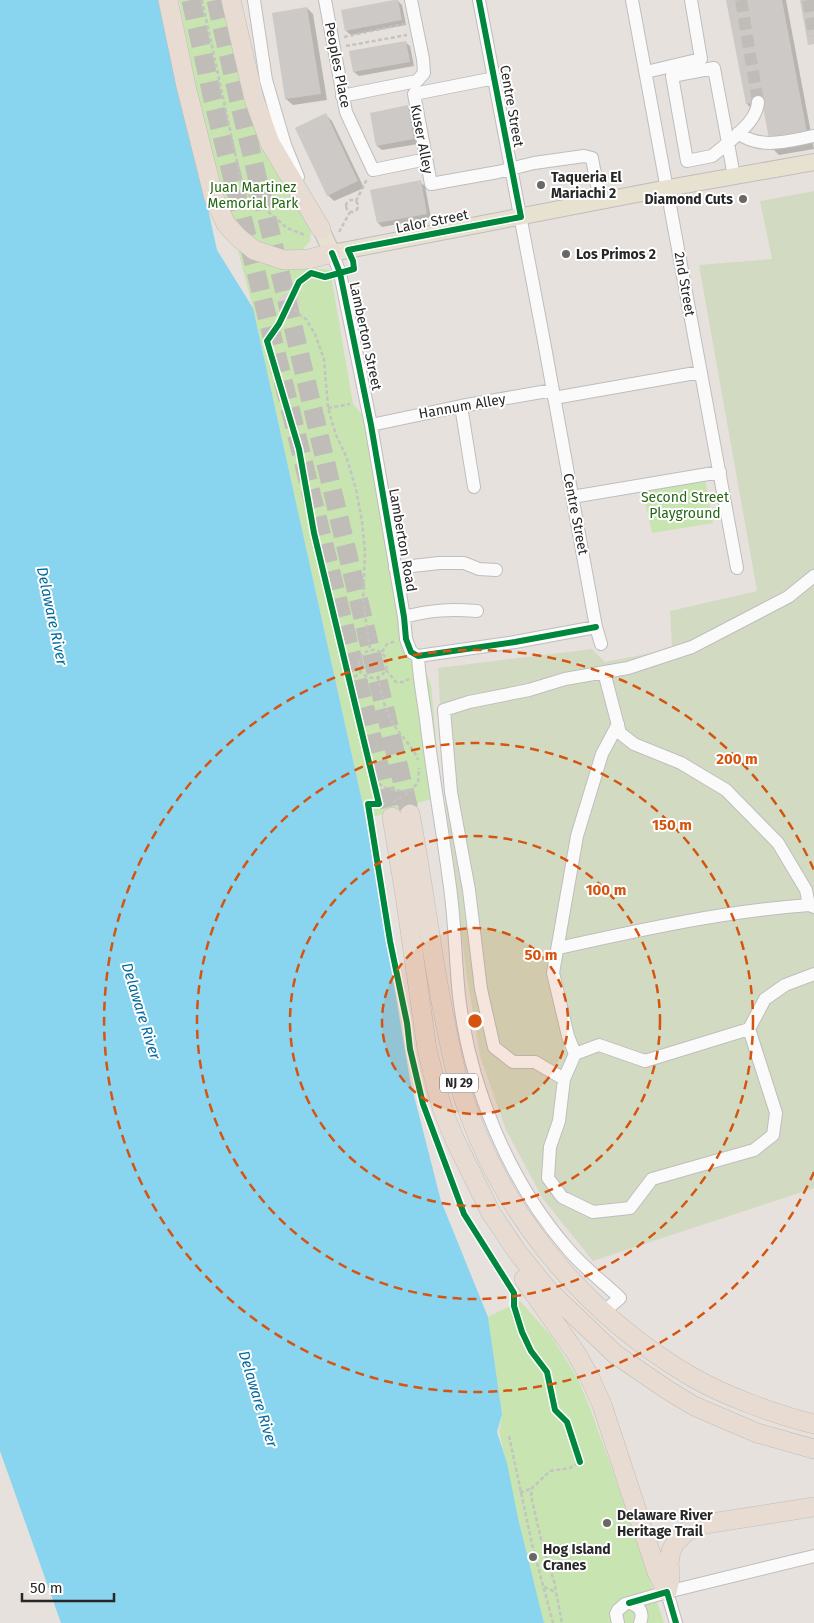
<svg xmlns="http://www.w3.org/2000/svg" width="814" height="1623" font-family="'Fira Sans',sans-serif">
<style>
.green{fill:#c7e4b1}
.cemetery{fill:#d2dbc2}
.plaza{fill:#d6d2cb}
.water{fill:#89d4ee}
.shadow{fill:#0003}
.building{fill:#ccc9c6}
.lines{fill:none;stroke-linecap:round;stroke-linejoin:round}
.minor-tunnel{stroke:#c0bcb8;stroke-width:12;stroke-dasharray:12 6;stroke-linecap:butt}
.highway-tunnel{stroke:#c0bcb8;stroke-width:19;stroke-dasharray:19 9;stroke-linecap:butt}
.minor-casing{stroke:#bfbdbe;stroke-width:14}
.major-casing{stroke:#bfbdbb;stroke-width:18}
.highway-casing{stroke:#bfbdbb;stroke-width:20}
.path{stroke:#c4c3c2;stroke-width:2.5;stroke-dasharray:4 2.5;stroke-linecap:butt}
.minor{stroke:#fbfafa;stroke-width:12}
.major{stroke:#e7e1d0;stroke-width:16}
.highway{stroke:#e8dbd1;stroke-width:19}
.cycleway-casing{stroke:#fff;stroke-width:9}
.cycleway{stroke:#00873e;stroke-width:6}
.ring{fill:none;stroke:#d5540f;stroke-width:2.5;stroke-dasharray:9 6}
.poi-dot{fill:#6a6866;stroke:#fff;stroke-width:2}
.labels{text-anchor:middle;stroke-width:4;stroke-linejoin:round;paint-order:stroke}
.shield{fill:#fff;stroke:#686868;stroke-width:1}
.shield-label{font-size:12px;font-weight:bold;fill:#272727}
.street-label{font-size:14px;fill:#272727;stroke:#fff}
.poi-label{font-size:14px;font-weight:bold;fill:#272727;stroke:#fff;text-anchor:start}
.park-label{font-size:14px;fill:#256714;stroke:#fff}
.water-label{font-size:15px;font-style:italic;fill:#04699e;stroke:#fff}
.centre{fill:#d5540f;stroke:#fff;stroke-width:2.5}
.ring-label{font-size:15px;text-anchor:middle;font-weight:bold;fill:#d5540f;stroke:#fff;stroke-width:4;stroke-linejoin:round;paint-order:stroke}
</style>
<rect width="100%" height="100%" fill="#e6e1dc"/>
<path class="green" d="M179 0H227L311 229 310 241 302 250 293 253 257 242 243 234 213 184Z
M238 251C258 259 278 267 299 268 310 269 320 268 330 270L353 404 371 425 404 617 431 685 441 796 366 819 253 308Z
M705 479 713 523 652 533 643 492Z
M520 1301 551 1336 577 1377 590 1408 628 1514 664 1623H544L518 1518 499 1431 502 1414 488 1317Z"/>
<path class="cemetery" d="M814 191V1188L593 1261 543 1199 506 1130 480 1056 466 971 446 807 438 668 592 649 605 662 672 649 670 611 757 591 699 265 772 259 760 201Z"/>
<path class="plaza" d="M278 304a11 11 0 1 1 22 0a11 11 0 1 1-22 0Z"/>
<path class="water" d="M0 0H162L217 250 253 308 366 819 410 1080 441 1201 488 1317 502 1414 497 1432 507 1463 518 1518 544 1623H61L0 1451Z"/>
<path class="shadow" d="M727 0H786L814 149 779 155 773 149 765 107 753 110 747 104Z
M398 1 402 5 406 25 351 35 346 31Z
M307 8 313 14 327 100 293 105 286 99Z
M405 42 410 46 414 66 359 76 354 72 351 52Z
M407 107 412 111 418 144 382 150 377 146 371 114Z
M326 115 332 121 364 188 334 201 328 195Z
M420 182 425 186 431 218 382 227 378 223Z"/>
<path class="building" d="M394 0H398L402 20 345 31 341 10Z
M726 0H782L809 143 771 150 762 101 746 104Z
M800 0H814V44L808 45Z
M307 7 321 94 285 99 272 13Z
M406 41 410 62 353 72 349 51Z
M408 105 414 139 376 146 370 113Z
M326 113 358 181 327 196 295 128Z
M421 180 427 214 377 223 370 190Z"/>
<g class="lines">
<path class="minor-tunnel" d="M741 0 758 102
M808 0 814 36"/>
<path class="highway-tunnel" d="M191 0 213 100 392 817
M216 0 238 97 410 814"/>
<g class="minor-casing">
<path id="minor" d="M254 0 266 80 285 145 298 177
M325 0 346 112 373 170 417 161
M479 0 543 336 596 627 601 644
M632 0 737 568
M714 68 728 143 712 156 687 161 672 76Z
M646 72 701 59 691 0
M495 78 414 94 431 184 498 172 534 163 584 156 592 158 600 202
M342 96 417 81 424 73 423 59 411 0
M738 133C761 150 788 141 814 136
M734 177 728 143C740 132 757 119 758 102
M332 253 340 273 371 425 404 617 406 639 411 652 418 656
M554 398 701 372
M461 406 474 487
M371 425 461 406 553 390
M572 497 720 472
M395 568 439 563H464L479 569 496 570
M404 617C430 610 450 609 477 611
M418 656C419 677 423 698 426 719 432 773 442 826 449 880 455 918 455 958 459 996 470 1087 508 1180 568 1249 583 1267 603 1282 620 1298L603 1312
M418 656 515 642 596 627
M604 672 620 733 634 744 681 763 726 790 778 843 806 890 809 905 814 907
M558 948C640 930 724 911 809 905
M749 1029 645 1061 599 1045 575 1054 564 1079 535 1062H513L494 1047 481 989 469 890 451 792 444 710 469 702 529 690 565 679 628 668 692 647 788 597 814 576
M575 1054 568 1036 553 973 577 836 602 754 618 724
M564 1079 559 1121 550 1147 548 1178 562 1197 593 1212 630 1208 652 1179 754 1150 773 1135 776 1113 749 1029 765 999 785 985 814 974
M667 1592 676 1623
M629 1603C640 1605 644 1613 640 1623
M618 1623 616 1614 618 1610 625 1604 667 1592 814 1556"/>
</g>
<g class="major-casing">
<path id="major" d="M321 229 332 253 668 188 814 162"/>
</g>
<g class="highway-casing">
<path id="highway" d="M168 0 186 86 214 198 226 224 239 238 254 250 284 260 309 259 332 253
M231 0 254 99 270 143 321 229
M410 814C423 881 431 950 444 1017 449 1039 452 1061 459 1083 495 1207 581 1312 692 1377 725 1396 777 1415 814 1424
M392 817 405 895 427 1049 436 1086 443 1111 455 1140 491 1213 518 1253 548 1290 615 1354 666 1389 694 1406 757 1433 814 1449
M524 1279 576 1353 589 1376 602 1405 657 1572 667 1592
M667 1592 670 1579 669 1563 671 1551 675 1543 687 1531 705 1524 814 1507"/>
</g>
<path class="path" d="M202 0 243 190 287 228 305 235
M344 37 404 24
M346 46 407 35
M346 206a6 6 0 1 1 12 0a6 6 0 1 1-12 0Z
M356 201 367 179
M339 232 350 212
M309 275 299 282 279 324 267 341 299 449 314 533 379 804
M289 305 301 316 306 319 315 334 324 359 328 408 336 435 346 456 356 489 362 521 365 552 363 600 370 649
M328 408 350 404
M359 664a14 14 0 1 1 28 0a14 14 0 1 1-28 0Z
M382 652 387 644 396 641
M386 670 396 682H404L409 679
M378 677C381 690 383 704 389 716 396 732 412 744 418 760
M349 681 361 672
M374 779C386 791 392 790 409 791
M393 802 405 795 418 783 419 768
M385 803 368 804 390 941 405 1016
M409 1039 416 1078 426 1111
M428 1119 464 1214 509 1286
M514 1292V1306L522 1332 531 1351 547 1372 555 1410 567 1422 580 1462 570 1468 550 1471 532 1488 531 1496 542 1543 554 1581 562 1623
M509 1436 532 1544 553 1623
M520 1493 532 1488
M544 1587 556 1592"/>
<use href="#minor" class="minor"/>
<use href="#major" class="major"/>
<use href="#highway" class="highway"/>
<g class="cycleway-casing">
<path id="cycleway" d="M479 0 521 217 348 250 353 261 354 269 325 277 311 273 299 282 279 324 267 341 299 449 314 533 379 804H368L390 941 407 1023 410 1049 423 1104 464 1214 514 1293V1306L522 1332 531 1351 547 1372 555 1410 567 1422 580 1462
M332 253 340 273 371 425 404 617 406 639 411 652 418 656 515 642 596 627
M629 1603 667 1592 676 1623"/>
</g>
<use href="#cycleway" class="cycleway"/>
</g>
<circle cx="475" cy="1021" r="93" fill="#d5540f" fill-opacity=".12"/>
<g class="ring">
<circle cx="475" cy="1021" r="93"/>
<circle cx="475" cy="1021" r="185"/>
<circle cx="475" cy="1021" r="278"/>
<path d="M814 1172A371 371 0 1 1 814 870"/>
</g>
<g class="poi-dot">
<circle cx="541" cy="185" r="5"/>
<circle cx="743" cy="199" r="5"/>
<circle cx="566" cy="254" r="5"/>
<circle cx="607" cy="1523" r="5"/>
<circle cx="533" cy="1557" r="5"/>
</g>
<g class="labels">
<rect class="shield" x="440" y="1073.5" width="38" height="19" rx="4"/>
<g class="shield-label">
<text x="459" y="1087">NJ 29</text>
</g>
<g class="street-label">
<text transform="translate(338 65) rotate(79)" y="5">Peoples Place</text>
<text transform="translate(512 106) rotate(80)" y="5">Centre Street</text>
<text transform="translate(422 139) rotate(79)" y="5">Kuser Alley</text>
<text transform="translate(432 221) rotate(-11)" y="5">Lalor Street</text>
<text transform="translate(685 284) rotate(80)" y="5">2nd Street</text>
<text transform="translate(366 336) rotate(78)" y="5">Lamberton Street</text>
<text transform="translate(462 406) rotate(-10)" y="5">Hannum Alley</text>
<text transform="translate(576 514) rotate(79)" y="5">Centre Street</text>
<text transform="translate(403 540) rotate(80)" y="5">Lamberton Road</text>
</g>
<g class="poi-label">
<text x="551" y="182">Taqueria El<tspan x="551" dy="16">Mariachi 2</tspan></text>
<text x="733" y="204" text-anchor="end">Diamond Cuts</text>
<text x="576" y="259">Los Primos 2</text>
<text x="617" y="1520">Delaware River<tspan x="617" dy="16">Heritage Trail</tspan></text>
<text x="543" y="1554">Hog Island<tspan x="543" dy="16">Cranes</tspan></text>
</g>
<g class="park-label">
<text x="253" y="192">Juan Martinez<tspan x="253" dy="16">Memorial Park</tspan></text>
<text x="685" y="502">Second Street<tspan x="685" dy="16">Playground</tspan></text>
</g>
<g class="water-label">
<text transform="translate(52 616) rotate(78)" y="5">Delaware River</text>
<text transform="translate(141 1011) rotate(73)" y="5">Delaware River</text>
<text transform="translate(258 1399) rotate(73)" y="5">Delaware River</text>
</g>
</g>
<circle cx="475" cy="1021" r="8" class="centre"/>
<g class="ring-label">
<text x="737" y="764">200 m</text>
<text x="672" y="830">150 m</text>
<text x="606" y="895">100 m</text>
<text x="541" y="960">50 m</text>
</g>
<path d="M22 1593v8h92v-8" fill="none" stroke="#272727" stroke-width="2.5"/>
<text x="30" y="1593" font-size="15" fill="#272727" stroke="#ffffff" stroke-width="4" paint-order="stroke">50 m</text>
</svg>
